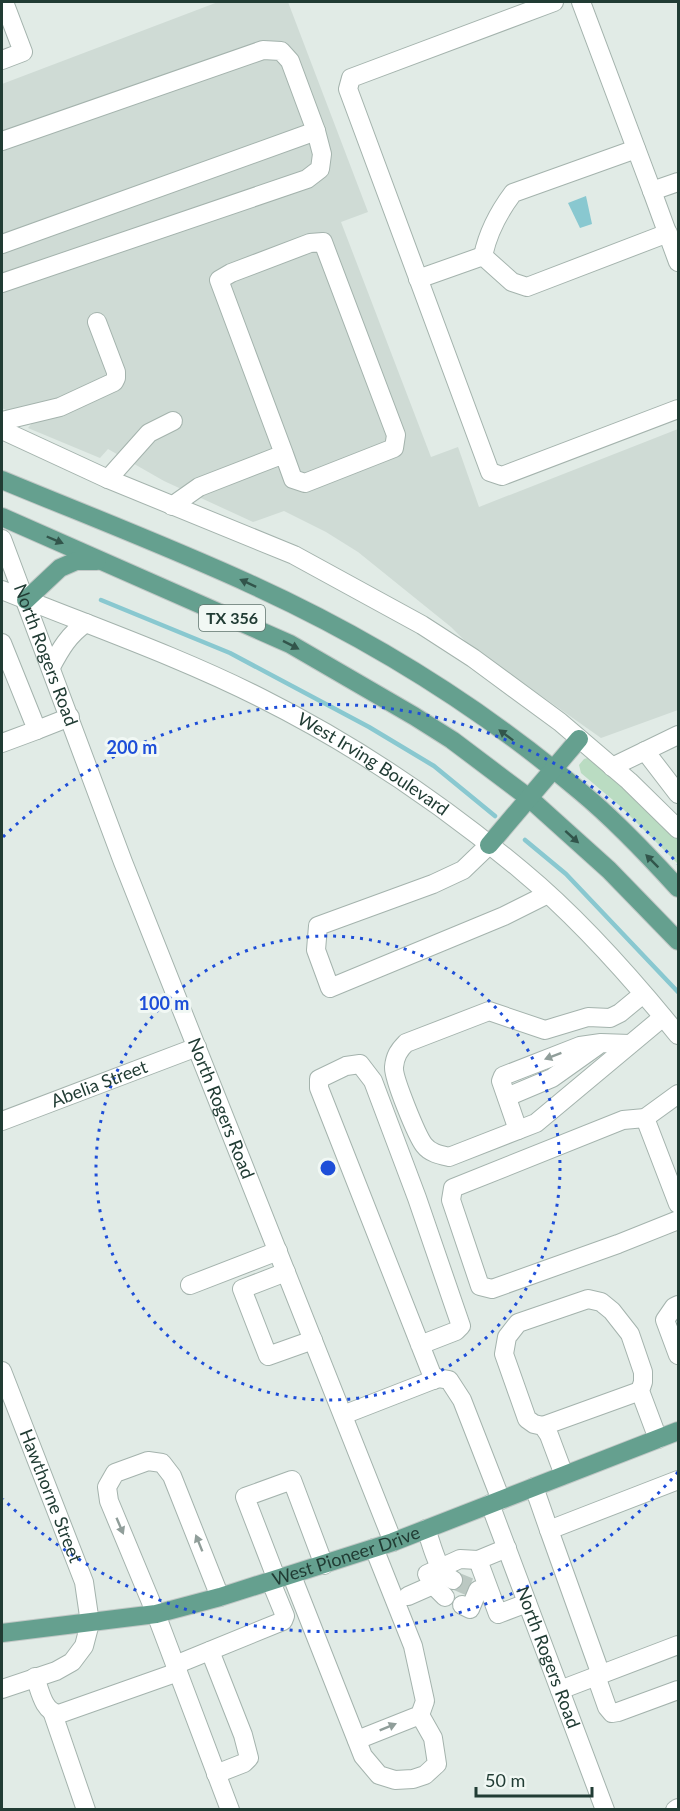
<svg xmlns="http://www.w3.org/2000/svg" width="680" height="1811" font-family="Lato,sans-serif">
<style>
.built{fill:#cfdbd5}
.green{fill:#badcc2}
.water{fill:#89c8d0}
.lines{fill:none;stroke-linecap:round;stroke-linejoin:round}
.stream{stroke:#89c8d0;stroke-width:4.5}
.minor-tunnel{stroke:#bbc8c2;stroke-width:18;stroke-dasharray:18 9;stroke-linecap:butt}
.minor-casing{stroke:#a4b3ad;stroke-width:20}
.major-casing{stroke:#c1c8c6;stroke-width:20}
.minor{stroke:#fff;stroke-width:18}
.major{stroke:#65a08f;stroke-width:18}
.oneway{fill:#32554b}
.oneway2{fill:#909e9a}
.ring{fill:none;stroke:#1d4ed8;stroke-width:3;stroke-dasharray:3 6}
.labels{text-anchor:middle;stroke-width:6;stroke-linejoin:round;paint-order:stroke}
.shield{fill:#f1f8f4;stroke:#5f746e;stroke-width:1.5}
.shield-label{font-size:16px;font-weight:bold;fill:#213c34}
.street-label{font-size:18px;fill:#213c34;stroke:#f1f8f4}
.centre{fill:#1d4ed8;stroke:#f1f8f4;stroke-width:3}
.ring-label{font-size:18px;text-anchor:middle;font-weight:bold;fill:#1d4ed8;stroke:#f1f8f4;stroke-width:6;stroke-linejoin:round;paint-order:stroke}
</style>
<rect width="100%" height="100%" fill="#e1ebe6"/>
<path class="built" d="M218 2H288L368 212 341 222 431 457 458 447 479 507 678 429V710L601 738 468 644 451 627 358 552 326 532 284 511 253 522 164 481 108 449 100 458 28 428 32 423 2 408V84Z"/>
<path class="green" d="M591 757 678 839V864L620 806 581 773 579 765 584 759Z"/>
<path class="water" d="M586 196 592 224 580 228 568 203Z"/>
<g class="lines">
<path class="stream" d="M101 600 230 653 369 727 434 766 495 816
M525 840 566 874 678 992"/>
<path class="minor-tunnel" d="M453 1580 470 1587"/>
<g class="minor-casing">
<g id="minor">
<path d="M554 2 351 78 348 89 490 472 502 476 678 409"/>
<path d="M581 2 652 191"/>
<path d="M2 60 23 52 4 2"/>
<path d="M2 141 263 50 281 51 290 61 316 131 322 154 320 169 307 179 2 283"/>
<path d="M678 182 652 191 678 262"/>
<path d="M2 244 316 131"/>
<path d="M483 256C488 232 498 213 513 193L636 149"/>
<path d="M418 279 483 256 512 282 527 287 668 233"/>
<path d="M2 421 60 407 114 382 116 378V372L97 322"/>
<path d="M2 430 108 479 294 555 422 625 473 658 560 722 629 781 678 829"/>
<path d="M108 479 149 433 173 421"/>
<path d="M172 506 199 487 284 454 293 479 305 483 394 448 396 435 323 242 310 243 231 273 219 280 284 454"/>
<path id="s1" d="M2 539 123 862 393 1542"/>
<path id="s2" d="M2 590C88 625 178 656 261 698 355 745 442 804 522 871 580 919 631 977 678 1035"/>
<path d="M2 643 37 730 2 743"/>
<path d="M51 667C60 650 69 634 86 623"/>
<path d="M37 730 70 717"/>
<path d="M645 751 678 794"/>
<path d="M612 767 678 735"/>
<path d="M489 845 463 870 433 884 318 926 316 950 330 988 504 916 548 894"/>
<path d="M643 994 620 1013 610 1018 588 1017 545 1030 489 1011 406 1043C399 1050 395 1056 394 1067 393 1078 417 1136 424 1145 430 1153 440 1155 449 1157L536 1123 663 1017"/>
<path d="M678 1094 645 1118 623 1120 453 1188 451 1200 480 1286 492 1289 618 1244 678 1220"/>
<path d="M507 1097 552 1078 597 1046"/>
<path d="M645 1118 678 1204"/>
<path id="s3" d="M2 1121 197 1047"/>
<path d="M518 1130 501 1081 503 1076 580 1046 601 1043 630 1044"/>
<path d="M286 1272 242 1289 268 1356 313 1340"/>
<path d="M190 1285 278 1251"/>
<path d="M678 1305 674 1307 665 1320 678 1355"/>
<path d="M420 1345 456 1331 461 1326 417 1198 373 1081 360 1064 346 1066 319 1079V1088L434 1380"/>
<path id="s4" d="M2 1371 84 1582 90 1623 84 1646 72 1662 56 1671 2 1689"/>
<path d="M343 1415 438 1378 449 1380 462 1400 501 1500"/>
<path d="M543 1426 640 1391"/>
<path d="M564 1475 549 1435 543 1426 534 1424 527 1419 504 1354 507 1337 518 1323 588 1299 601 1302 612 1311 630 1334 643 1372V1382L640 1391 658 1439"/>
<path d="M534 1487 549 1530"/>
<path id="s5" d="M490 1504 605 1810"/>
<path d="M426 1529C432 1544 437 1573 453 1580"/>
<path d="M507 1548 478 1560 498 1614 527 1603"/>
<path d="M292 1576 363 1756 379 1775 395 1780 413 1779 425 1775 437 1764 433 1738 420 1715"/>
<path d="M277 1580 245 1497 292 1480 324 1565"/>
<path d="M408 1596 433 1585"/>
<path d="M220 1597 172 1476 162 1463 148 1461 115 1473 107 1487 109 1501 156 1614 230 1810"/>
<path d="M445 1597 433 1585 427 1574 460 1559 478 1560"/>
<path d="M462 1605 470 1609 478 1590"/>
<path d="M210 1651 243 1735 249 1758 244 1763 216 1774"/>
<path d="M175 1665 283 1621 285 1616 271 1582"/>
<path d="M601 1675 549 1530 678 1480"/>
<path d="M596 1676 607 1707 612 1713 618 1712 678 1690"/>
<path d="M35 1677C40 1690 43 1712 59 1714L178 1672"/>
<path d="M560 1690 678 1645"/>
<path d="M53 1714 86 1810"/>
<path d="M357 1740 420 1715 425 1701 413 1646 374 1548"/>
<path d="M675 1810 678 1808"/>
</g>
</g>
<g class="major-casing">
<g id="major">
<path d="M2 480C84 514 167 546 248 583 367 637 482 708 581 792 616 821 648 855 678 888"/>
<path d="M2 517 290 644 414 716 452 740 529 798 609 870 678 941"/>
<path d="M26 600 60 568 76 561H97"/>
<path d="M489 845 579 739"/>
<path id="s6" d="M2 1633 156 1614 220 1597 393 1542 678 1431"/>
</g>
</g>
<use href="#minor" class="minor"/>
<use href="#major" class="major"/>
</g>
<defs><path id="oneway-solid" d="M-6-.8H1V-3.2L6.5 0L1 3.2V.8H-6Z" transform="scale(1.5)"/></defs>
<g class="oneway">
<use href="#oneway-solid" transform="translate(55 540) rotate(23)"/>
<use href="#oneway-solid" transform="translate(248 583) rotate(-155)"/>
<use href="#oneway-solid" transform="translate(291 645) rotate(27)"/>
<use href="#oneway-solid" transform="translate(506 735) rotate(-143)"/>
<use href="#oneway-solid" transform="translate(572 837) rotate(42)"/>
<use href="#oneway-solid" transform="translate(652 861) rotate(-135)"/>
</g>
<g class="oneway2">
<use href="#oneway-solid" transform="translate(553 1056) rotate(159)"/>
<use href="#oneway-solid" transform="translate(120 1526) rotate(67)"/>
<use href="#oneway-solid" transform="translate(199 1543) rotate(-112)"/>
<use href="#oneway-solid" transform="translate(388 1727) rotate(-22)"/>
</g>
<g class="ring">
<circle cx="328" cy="1168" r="232"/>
<path d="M678 1472A464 464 0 0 1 3 1499M3 837A464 464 0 0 1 678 864"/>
</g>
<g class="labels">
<rect class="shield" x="199" y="605" width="66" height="26" rx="4.5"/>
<g class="shield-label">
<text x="232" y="624">TX 356</text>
</g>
<g class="street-label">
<text dy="6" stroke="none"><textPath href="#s1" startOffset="124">North Rogers Road</textPath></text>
<text dy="6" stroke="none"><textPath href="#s2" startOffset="411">West Irving Boulevard</textPath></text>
<text dy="6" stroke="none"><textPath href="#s3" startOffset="104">Abelia Street</textPath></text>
<text dy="6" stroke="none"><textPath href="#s1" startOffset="610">North Rogers Road</textPath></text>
<text dy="6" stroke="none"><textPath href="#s4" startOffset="134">Hawthorne Street</textPath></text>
<text dy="6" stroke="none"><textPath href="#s6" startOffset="354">West Pioneer Drive</textPath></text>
<text dy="6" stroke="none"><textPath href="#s5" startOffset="164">North Rogers Road</textPath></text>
</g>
</g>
<circle cx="328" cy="1168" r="9" class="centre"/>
<g class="ring-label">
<text x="132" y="754">200 m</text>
<text x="164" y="1010">100 m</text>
</g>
<rect width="680" height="1811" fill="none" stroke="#213c34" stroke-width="6"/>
<path d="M476 1787v9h116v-9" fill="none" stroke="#213c34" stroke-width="3"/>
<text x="485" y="1787" font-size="18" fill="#213c34" stroke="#f1f8f4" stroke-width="4.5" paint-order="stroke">50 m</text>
</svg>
